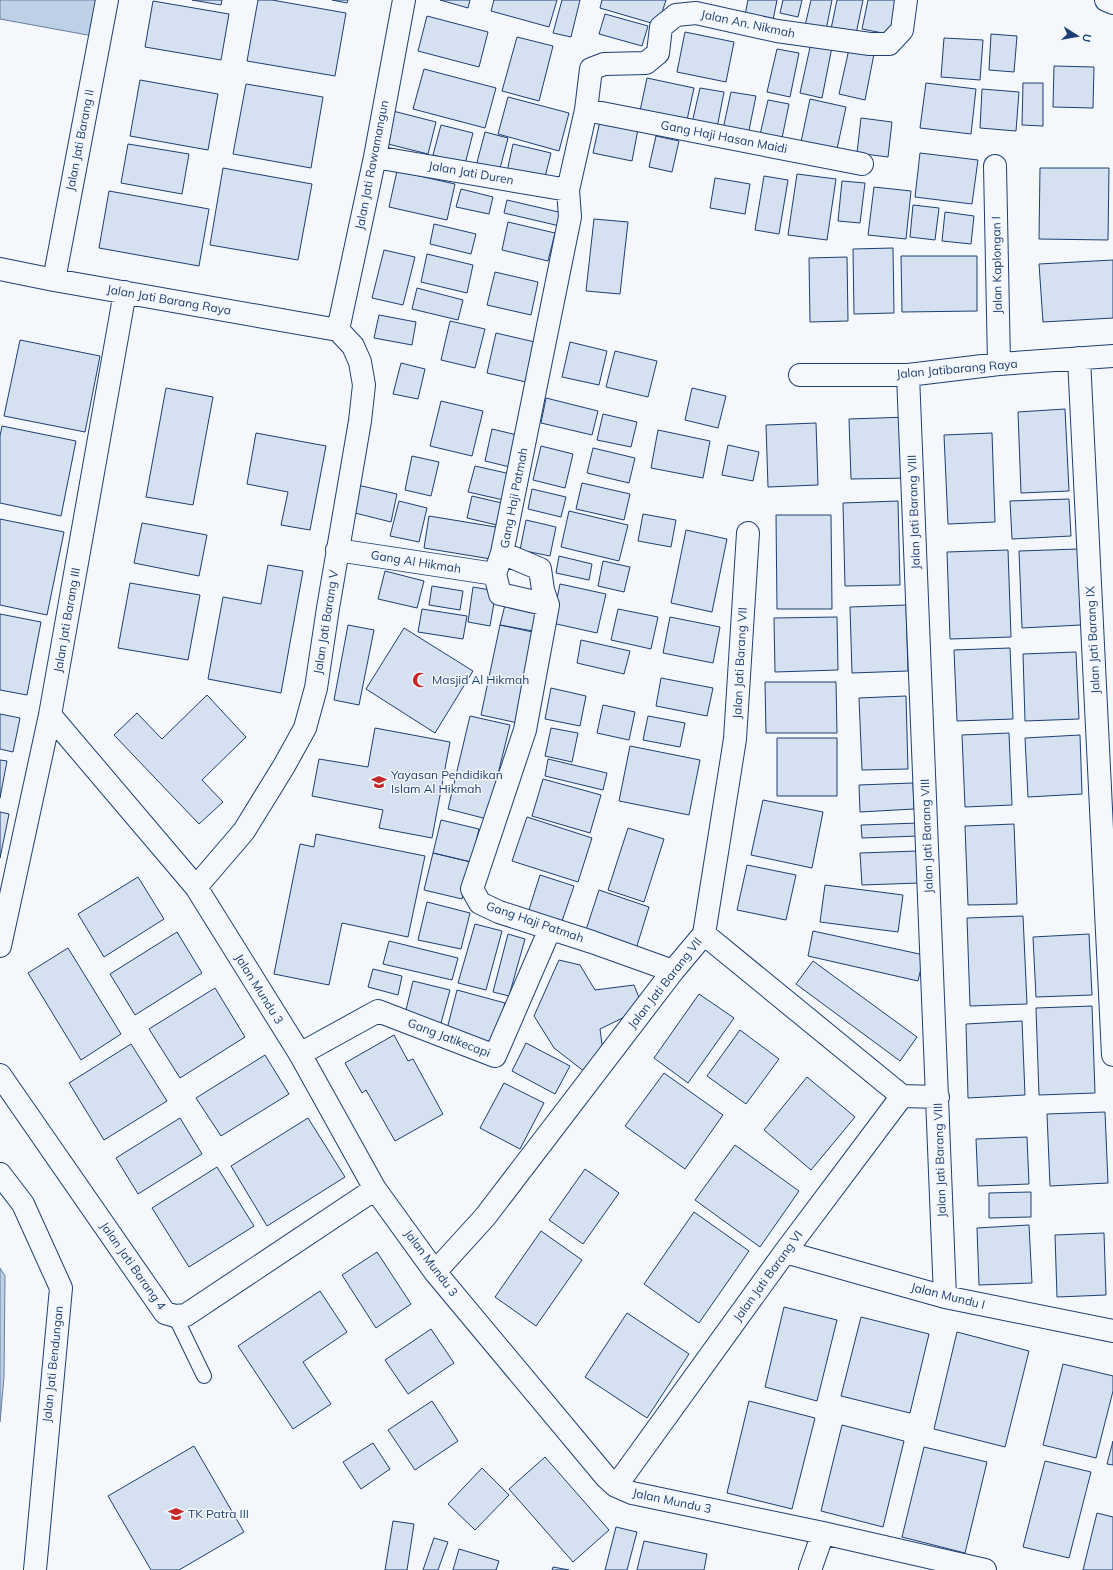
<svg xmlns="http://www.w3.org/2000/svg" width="1113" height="1570" font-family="Mulish,sans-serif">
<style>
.water{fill:#bed0e5;stroke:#687fa3}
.building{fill:#d5e0f0;stroke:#1d3f73}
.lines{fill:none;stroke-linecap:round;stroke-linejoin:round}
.lane-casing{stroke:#1d3f73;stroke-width:16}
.street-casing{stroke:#1d3f73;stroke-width:24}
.lane{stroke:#f4f7fb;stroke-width:14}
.street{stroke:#f4f7fb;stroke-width:22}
.labels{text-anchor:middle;stroke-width:3;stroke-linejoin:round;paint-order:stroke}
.street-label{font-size:12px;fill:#1d3f73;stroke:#f4f7fb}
.poi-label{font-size:12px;fill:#1d3f73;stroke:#f4f7fb;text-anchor:start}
</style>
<rect width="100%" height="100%" fill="#f4f7fb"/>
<path class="water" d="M0 0H100L93 36 0 19Z
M0 1268 5 1276 4 1377 0 1422Z"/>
<path class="building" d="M192 0H222L221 5Z
M258 0H272L346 13 335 76 247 61Z
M332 0H348L347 3Z
M440 0H470L468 8Z
M494 0H557L549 27 491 11Z
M562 0H580L571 37 553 33Z
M602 0H666L658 25 600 8Z
M748 0H777L772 25 744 20Z
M783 0H802L798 17 780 13Z
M811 0H832L826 30 805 26Z
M837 0H863L856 34 831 29Z
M868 0H900L893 35 862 29Z
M153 1 229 14 221 60 145 47Z
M605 14 648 26 642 46 599 34Z
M427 16 488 32 479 67 418 51Z
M685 32 734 42 726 82 677 72Z
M991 34 1017 36 1014 72 989 70Z
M517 37 553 46 539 101 502 91Z
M944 38 983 40 980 80 941 77Z
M811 43 832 47 822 98 800 93Z
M777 49 799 53 790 97 767 92Z
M849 49 874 54 865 100 839 94Z
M1054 66 1094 67 1093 108 1053 107Z
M424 69 496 88 485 128 413 109Z
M647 78 694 88 687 120 640 111Z
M140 80 218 94 208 150 130 136Z
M926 83 976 89 971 134 920 128Z
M1023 83H1043V126L1022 125Z
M246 84 323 97 311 168 233 154Z
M700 88 724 92 717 128 692 123Z
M982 89 1019 92 1016 131 980 128Z
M731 92 756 96 748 135 723 129Z
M508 97 569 113 559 151 498 134Z
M810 99 846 107 837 149 801 142Z
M768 100 789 104 781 143 759 139Z
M393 111 436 122 428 154 384 143Z
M861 118 892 122 888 157 857 153Z
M600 121 638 129 632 161 593 153Z
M441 125 473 133 465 164 433 155Z
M485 132 508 138 498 176 475 170Z
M656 136 679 141 672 172 649 167Z
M128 144 189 154 182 194 121 183Z
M513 144 551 153 543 185 506 176Z
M920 153 978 160 972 204 915 197Z
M223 168 312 184 298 260 210 245Z
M1040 168H1109L1108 240 1039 239Z
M397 171 455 184 447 220 389 207Z
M797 174 836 179 827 240 788 235Z
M764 176 788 180 779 234 755 230Z
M715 178 750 184 745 214 710 208Z
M842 181 865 183 860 223 838 221Z
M874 187 911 191 906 239 868 235Z
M461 189 493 197 489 214 456 207Z
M109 191 209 209 199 266 99 248Z
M507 200 567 214 564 227 504 213Z
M913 205 939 208 935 240 910 237Z
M945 212 974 216 971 244 942 241Z
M594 219 628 222 620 294 586 291Z
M508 222 555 233 548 261 502 250Z
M434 224 476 234 471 254 430 244Z
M893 248 894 313 854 314 853 249Z
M384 250 415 257 403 305 372 298Z
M427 254 473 265 467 293 421 282Z
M901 256H977V311L902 312Z
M847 257 848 321 810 322 809 258Z
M1113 260V318L1043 322 1039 264Z
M495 272 538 282 531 315 487 305Z
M417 288 463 300 458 320 412 309Z
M379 315 416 322 412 345 374 338Z
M450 321 485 329 475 368 441 360Z
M496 333 539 343 530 383 487 373Z
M20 340 100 356 85 432 4 416Z
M570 342 607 351 599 385 562 377Z
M615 351 657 361 648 397 606 387Z
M401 363 425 369 418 399 393 394Z
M166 388 213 397 193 505 146 497Z
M692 388 726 396 718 428 685 420Z
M546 398 598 411 592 435 541 423Z
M441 401 483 411 472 456 430 446Z
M1065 409 1069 491 1021 493 1018 412Z
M603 414 637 422 631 447 597 440Z
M908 417 910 478 851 479 849 419Z
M816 423 818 485 768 487 766 425Z
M2 426 76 441 61 516 0 503V436Z
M492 429 517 435 510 467 485 461Z
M658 430 710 441 703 478 651 468Z
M256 433 326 446 310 530 281 525 288 492 247 484Z
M992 433 995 522 948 524 944 435Z
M728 445 759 452 753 481 722 475Z
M541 446 573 454 565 488 533 480Z
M593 448 635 458 629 483 587 473Z
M412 456 439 462 431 496 405 490Z
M475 466 515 475 508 501 468 492Z
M582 483 630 494 624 520 576 509Z
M353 484 397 494 391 522 347 511Z
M532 489 566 497 561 517 528 509Z
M472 496 506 504 501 526 467 518Z
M1069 499 1071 536 1012 539 1010 501Z
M399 501 427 508 419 542 390 536Z
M898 501 900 585 845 586 843 503Z
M569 511 628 525 619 561 561 547Z
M643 514 676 520 671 547 638 541Z
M776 515H831L832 609H777Z
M429 516 502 528 497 560 424 548Z
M0 519 64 532 47 615 0 605Z
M526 520 556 527 550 556 520 550Z
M142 523 207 535 199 576 134 563Z
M686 530 727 539 712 612 671 603Z
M1078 549 1081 625 1022 628 1019 551Z
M1008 550 1011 637 950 639 947 552Z
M559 556 592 564 589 580 556 573Z
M603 561 630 567 624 592 598 586Z
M268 565 303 571 281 693 208 679 223 597 261 604Z
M385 571 424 581 417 608 378 599Z
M130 583 200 595 188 660 118 648Z
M560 584 606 594 597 633 552 623Z
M432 586 463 591 460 610 429 605Z
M473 587 496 591 490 626 468 622Z
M507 597 539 604 533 631 500 625Z
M906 605 908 671 852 673 850 607Z
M422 609 467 616 463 639 418 632Z
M618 609 658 617 651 649 611 640Z
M0 614 41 622 27 695 0 690Z
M670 617 720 627 713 663 663 653Z
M837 617 838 670 775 672 774 618Z
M348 625 374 630 359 705 334 700Z
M500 625 537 633 518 723 481 715Z
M404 628 473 671 435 733 366 689Z
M581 640 630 651 624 674 577 663Z
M1010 648 1013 719 957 721 954 650Z
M1076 652 1079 719 1025 721 1023 654Z
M661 678 713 688 707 716 656 706Z
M765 682H836L837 733H766Z
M551 688 586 696 580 726 545 719Z
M207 695 246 737 202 780 223 802 199 824 114 735 137 713 162 739Z
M906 696 908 769 862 770 859 698Z
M603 705 635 712 629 740 597 733Z
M0 714 20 718 13 752 0 749Z
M470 716 510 725 487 819 448 809Z
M648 716 685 723 680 747 643 740Z
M375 728 450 742 432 838 379 828 383 810 312 796 319 759 368 767Z
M551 728 578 733 572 762 545 756Z
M1009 733 1012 805 965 807 962 735Z
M1080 735 1082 794 1028 797 1025 738Z
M777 738H837V796H777Z
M630 746 700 760 689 815 619 801Z
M548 759 607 773 603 790 545 776Z
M0 760 7 761 0 798Z
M543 779 601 795 590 833 532 816Z
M913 783 914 809 860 812 859 785Z
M763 800 823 812 812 868 751 855Z
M0 812 9 814 0 858Z
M527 817 592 838 578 882 512 861Z
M441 820 479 829 471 862 433 853Z
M919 823V836L862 838 861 825Z
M1014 824 1017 904 968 905 965 826Z
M628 828 664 839 644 902 608 890Z
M316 834 425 856 408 937 342 923 329 985 274 974 300 844 314 847Z
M918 851 919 883 862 885 860 853Z
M433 853 471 862 462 899 424 890Z
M747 865 796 875 786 920 737 910Z
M540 875 574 886 561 924 528 913Z
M138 877 164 919 104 957 78 914Z
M825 885 903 895 898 932 820 922Z
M599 890 649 907 636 949 585 933Z
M427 902 470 913 461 949 418 940Z
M1023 916 1027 1004 970 1006 967 918Z
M475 924 502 931 486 990 458 983Z
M813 931 924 955 918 981 808 956Z
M177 932 202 973 135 1015 110 974Z
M508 934 525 939 509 996 493 992Z
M1089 934 1092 995 1036 997 1033 937Z
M389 941 458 958 452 980 383 964Z
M68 948 121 1034 81 1060 28 973Z
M559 960 580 965 595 990 634 985 643 1008 600 1029 603 1052 585 1072 554 1048 534 1016Z
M813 961 917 1037 900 1061 796 984Z
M373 969 402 976 398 995 368 987Z
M413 981 450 990 441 1023 405 1014Z
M215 988 245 1037 180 1078 149 1029Z
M457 990 505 1003 493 1045 446 1033Z
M699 994 734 1018 688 1083 654 1058Z
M1092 1006 1095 1093 1039 1095 1036 1008Z
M1022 1021 1025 1095 968 1098 966 1024Z
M740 1030 779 1059 746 1104 707 1076Z
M394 1035 408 1061 413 1059 443 1114 395 1141 366 1090 362 1093 345 1063Z
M526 1043 570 1066 555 1094 512 1071Z
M131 1044 167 1101 104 1140 69 1083Z
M265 1055 289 1094 221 1136 196 1098Z
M664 1073 723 1115 685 1169 625 1126Z
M807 1077 855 1117 811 1170 764 1130Z
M504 1083 544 1103 520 1149 480 1128Z
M1105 1112 1108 1183 1050 1186 1047 1114Z
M180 1118 202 1154 138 1194 116 1158Z
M308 1118 345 1177 267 1226 231 1166Z
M1027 1137 1029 1184 978 1186 976 1139Z
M735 1145 799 1191 760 1247 695 1200Z
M217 1167 254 1226 189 1267 152 1208Z
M585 1169 619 1193 583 1244 549 1220Z
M1031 1192V1217L989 1218V1193Z
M694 1212 749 1251 699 1323 644 1284Z
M1029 1225 1032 1283 979 1285 977 1228Z
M541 1231 582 1260 536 1326 495 1297Z
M1104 1233 1106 1295 1057 1297 1055 1235Z
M377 1252 411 1304 376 1328 342 1275Z
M320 1291 347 1332 303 1362 331 1404 293 1429 238 1346Z
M784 1307 837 1320 817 1401 765 1387Z
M627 1313 689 1354 647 1418 585 1377Z
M861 1317 929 1334 910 1413 841 1396Z
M431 1329 454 1363 408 1394 385 1360Z
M957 1332 1029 1351 1005 1447 934 1429Z
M1063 1364 1113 1376V1391L1096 1458 1043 1445Z
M432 1401 458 1441 415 1470 388 1430Z
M749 1401 815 1418 792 1509 727 1493Z
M842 1425 904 1441 883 1527 821 1511Z
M1113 1441V1465L1107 1464Z
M373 1443 390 1469 361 1489 343 1462Z
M194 1446 244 1532 179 1570H151L108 1496Z
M924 1447 987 1462 965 1553 902 1537Z
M545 1457 609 1530 573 1562 509 1489Z
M1045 1461 1091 1472 1069 1558 1023 1547Z
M482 1468 509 1495 475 1530 448 1504Z
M1097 1513 1113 1517V1570H1083Z
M393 1521 414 1524 407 1570H385Z
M616 1527 637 1532 627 1570H605Z
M434 1538 448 1542 438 1570H423Z
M644 1541 707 1554 704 1570H637Z
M459 1549 499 1561 496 1570H453Z
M553 1567 569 1570H552Z"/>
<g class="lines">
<g class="lane-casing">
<path id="lane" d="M175 1316 204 1376"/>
</g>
<g class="street-casing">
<path id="street" d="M1106 0 1113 3
M586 110 862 164
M375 157 568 190
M995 166 999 364
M0 269 54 280 338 330
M54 280 107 0
M338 330 375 157 404 0
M1079 358 1113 1055
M800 375H908L999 364 1113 356
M908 375 945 1297
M337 550 495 574
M502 553 540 569 543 590 548 605 525 730 472 889 480 903 499 912 592 942 673 971
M548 605 500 594 495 574 502 553 570 217 568 190 586 110 591 69 604 64 646 63 658 53 661 27 676 15 696 13 777 31 870 44H889L902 30 906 0
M50 715 196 887 300 1054 375 1189 435 1272 606 1477 616 1486 632 1493 823 1533 985 1570
M196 887 244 831 284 766 305 728 316 688 328 608 360 421 364 385 360 362 353 346 338 330
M704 934 902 1096
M0 946 50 715 125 292
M300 1054 378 1011 495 1056 550 929
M0 1075 165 1313 175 1316 186 1315 375 1189
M0 1174 23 1204 61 1288 35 1570
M785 1252 945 1297 1113 1331
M435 1272 485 1217 673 971 704 934 735 739 748 533
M616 1486 785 1252 902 1096 938 1097
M810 1570 823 1533"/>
</g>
<use href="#lane" class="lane"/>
<use href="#street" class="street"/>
</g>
<defs>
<g id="mosque-bare" transform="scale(1.2)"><path d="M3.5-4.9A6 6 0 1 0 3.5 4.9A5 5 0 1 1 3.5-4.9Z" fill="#c62828" stroke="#f4f7fb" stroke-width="2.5" paint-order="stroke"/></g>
<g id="school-bare" transform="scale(1.2)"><path d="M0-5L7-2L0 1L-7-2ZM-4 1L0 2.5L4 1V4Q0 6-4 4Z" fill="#c62828" stroke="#f4f7fb" stroke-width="2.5" paint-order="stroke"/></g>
</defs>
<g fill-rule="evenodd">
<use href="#mosque-bare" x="420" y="680"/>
<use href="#school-bare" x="379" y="782"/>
<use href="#school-bare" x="176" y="1514"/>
</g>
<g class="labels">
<g class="street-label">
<text transform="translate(748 24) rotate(12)" y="4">Jalan An. Nikmah</text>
<text transform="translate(724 137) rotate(11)" y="4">Gang Haji Hasan Maidi</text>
<text transform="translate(80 140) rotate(-79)" y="4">Jalan Jati Barang II</text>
<text transform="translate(372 165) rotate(-79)" y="4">Jalan Jati Rawamangun</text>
<text transform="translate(471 173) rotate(10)" y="4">Jalan Jati Duren</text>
<text transform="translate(997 265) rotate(-91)" y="4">Jalan Kaplongan I</text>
<text transform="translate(169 300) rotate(10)" y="4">Jalan Jati Barang Raya</text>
<text transform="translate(957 369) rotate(-5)" y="4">Jalan Jatibarang Raya</text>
<text transform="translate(514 498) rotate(-79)" y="4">Gang Haji Patmah</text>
<text transform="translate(914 512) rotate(-92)" y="4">Jalan Jati Barang VIII</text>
<text transform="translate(416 562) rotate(9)" y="4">Gang Al Hikmah</text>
<text transform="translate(67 620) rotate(-80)" y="4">Jalan Jati Barang III</text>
<text transform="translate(326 622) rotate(-81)" y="4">Jalan Jati Barang V</text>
<text transform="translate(1093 640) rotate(-93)" y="4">Jalan Jati Barang IX</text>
<text transform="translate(740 663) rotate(-87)" y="4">Jalan Jati Barang VII</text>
<text transform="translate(927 836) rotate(-92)" y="4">Jalan Jati Barang VIII</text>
<text transform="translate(535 922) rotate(19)" y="4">Gang Haji Patmah</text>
<text transform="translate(665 983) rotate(-52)" y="4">Jalan Jati Barang VII</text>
<text transform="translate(259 989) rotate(58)" y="4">Jalan Mundu 3</text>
<text transform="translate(449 1038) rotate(21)" y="4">Gang Jatikecapi</text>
<text transform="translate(940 1160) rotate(-92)" y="4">Jalan Jati Barang VIII</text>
<text transform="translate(431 1263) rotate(53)" y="4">Jalan Mundu 3</text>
<text transform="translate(133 1266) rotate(55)" y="4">Jalan Jati Barang 4</text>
<text transform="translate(768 1276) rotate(-54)" y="4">Jalan Jati Barang VI</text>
<text transform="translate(948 1296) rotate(14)" y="4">Jalan Mundu I</text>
<text transform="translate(53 1364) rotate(-84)" y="4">Jalan Jati Bendungan</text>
<text transform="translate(672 1501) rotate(12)" y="4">Jalan Mundu 3</text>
</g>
<g class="poi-label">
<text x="432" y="684">Masjid Al Hikmah</text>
<text x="391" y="779">Yayasan Pendidikan<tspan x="391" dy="14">Islam Al Hikmah</tspan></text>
<text x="188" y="1518">TK Patra III</text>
</g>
</g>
<g transform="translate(1077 36) rotate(101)" stroke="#f4f7fb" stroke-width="3" paint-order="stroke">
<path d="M0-3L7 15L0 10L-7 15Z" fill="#1d3f73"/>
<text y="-6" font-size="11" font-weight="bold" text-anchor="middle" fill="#1d3f73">U</text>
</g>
</svg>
